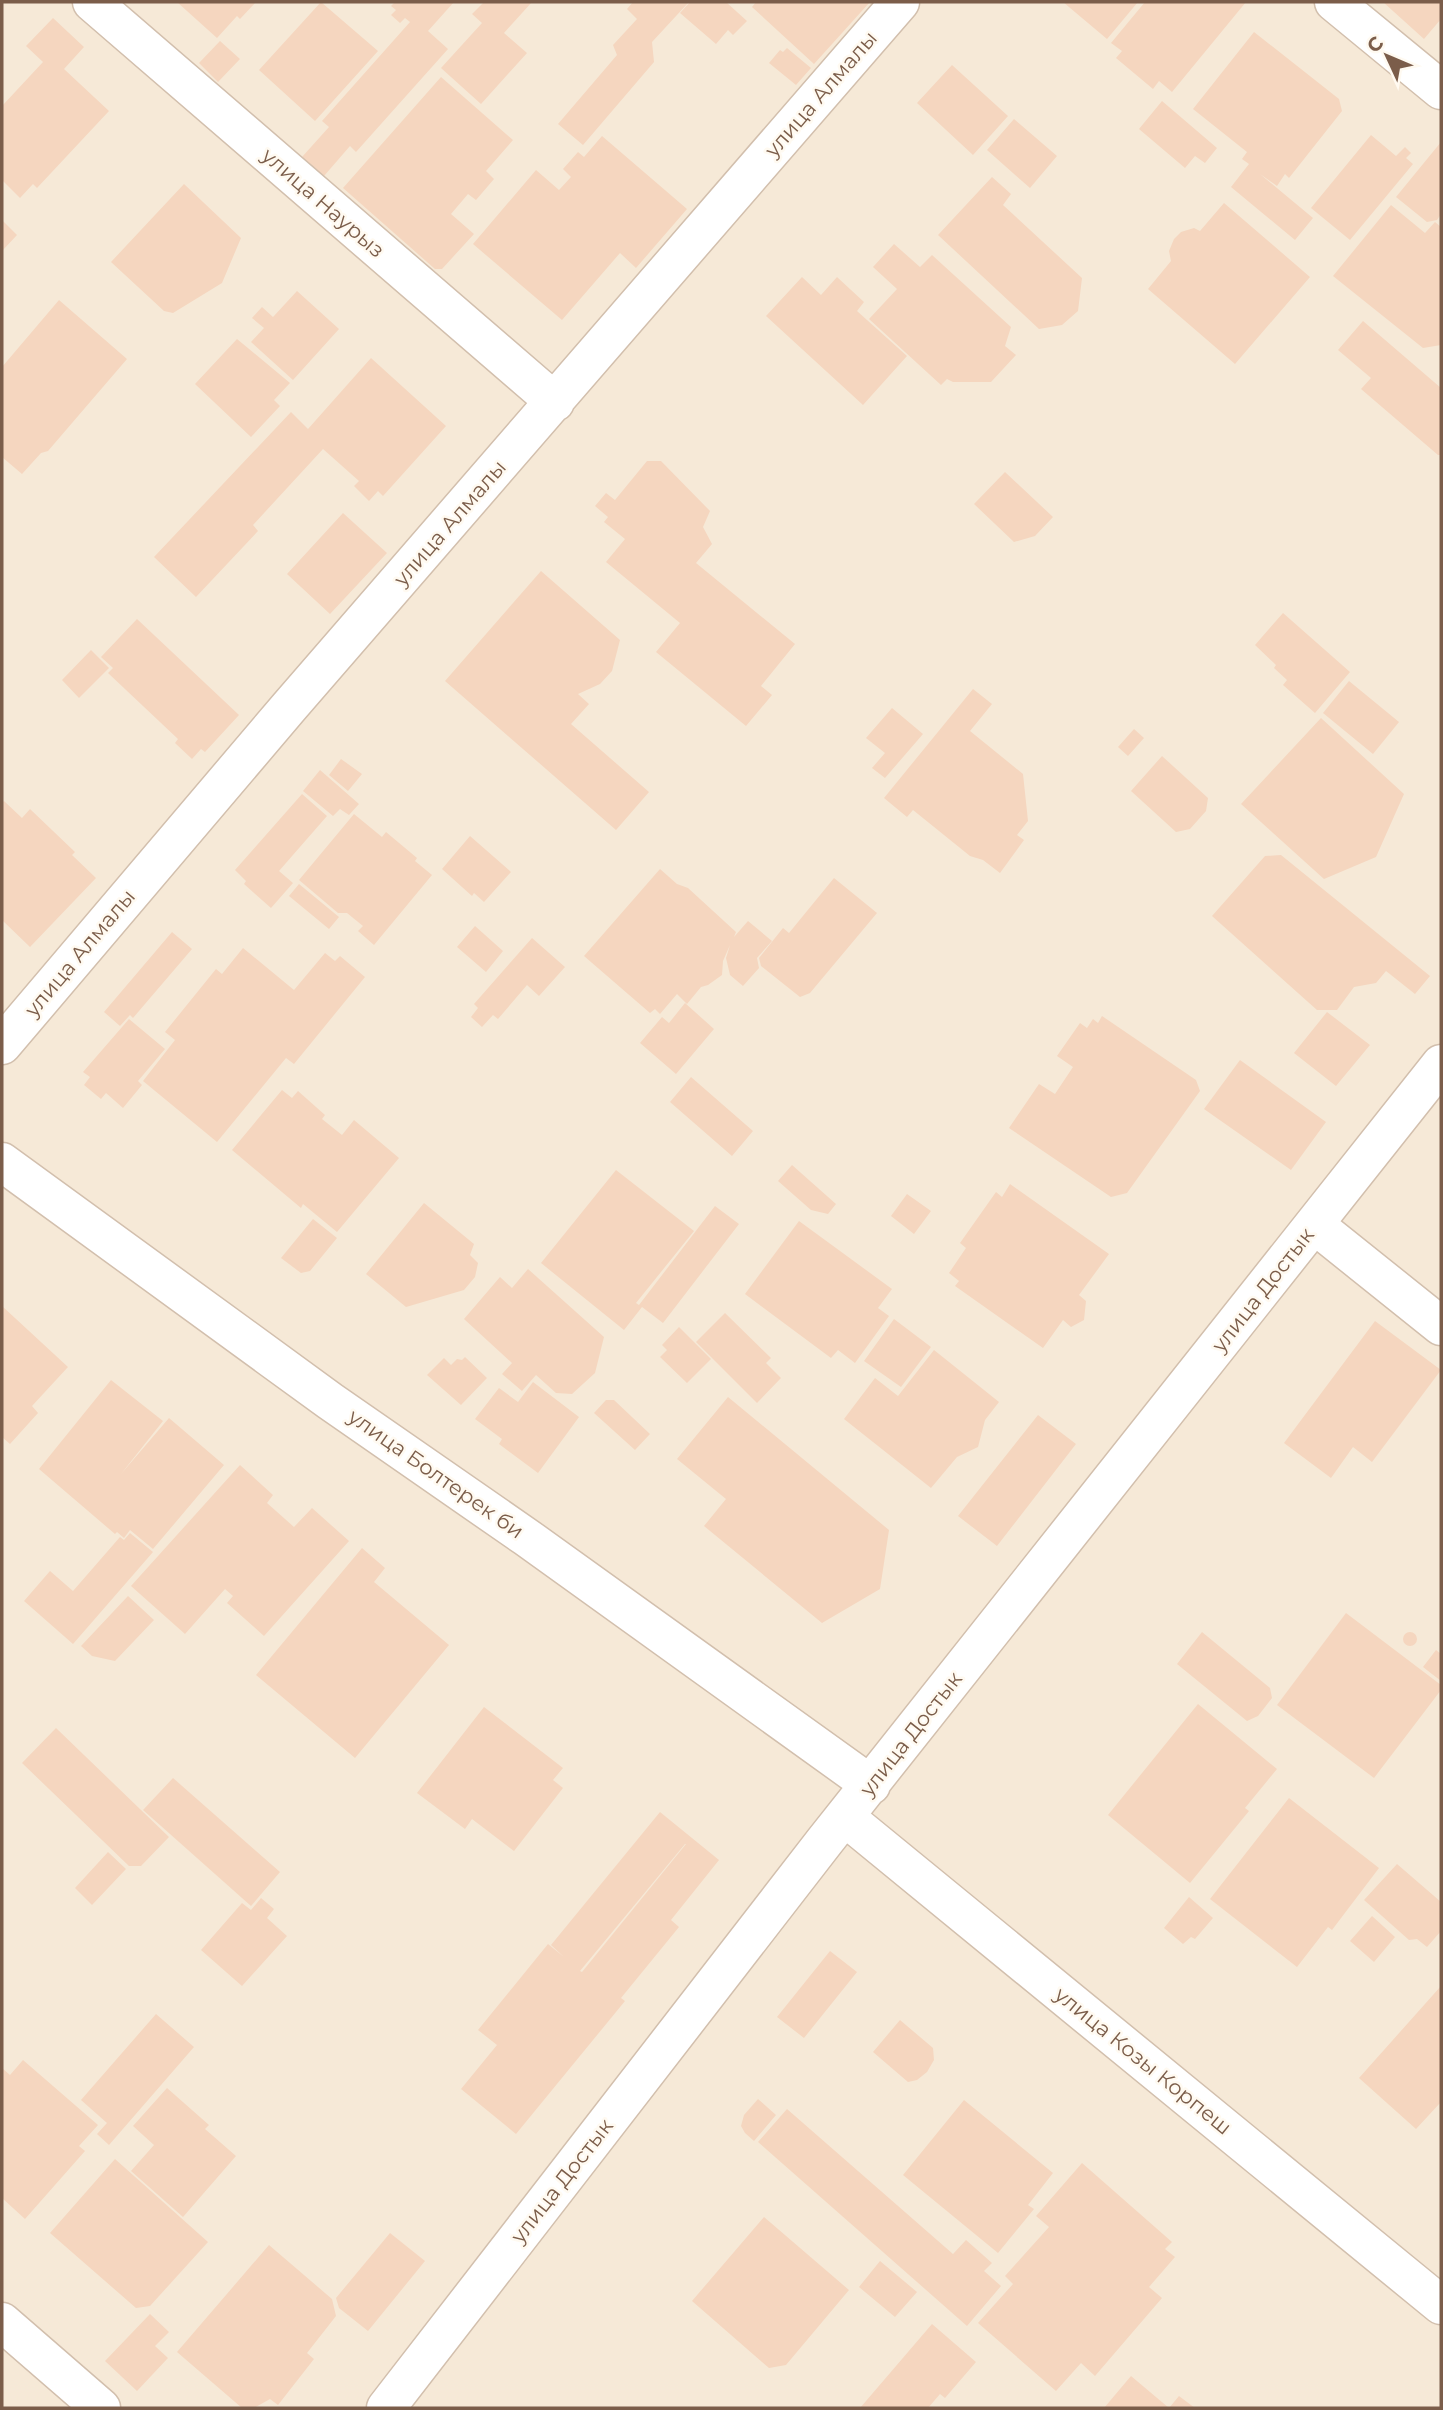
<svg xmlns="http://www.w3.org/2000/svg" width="1443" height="2410" font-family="Montserrat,sans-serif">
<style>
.residential{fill:#f6e9d7}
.building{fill:#f5d6bf;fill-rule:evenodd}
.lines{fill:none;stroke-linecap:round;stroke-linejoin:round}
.minor-casing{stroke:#d2bfad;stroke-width:41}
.minor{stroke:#fff;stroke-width:38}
.labels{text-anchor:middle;stroke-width:5;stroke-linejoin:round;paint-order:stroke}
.street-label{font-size:21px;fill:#7b5d4a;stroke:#fffaf1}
</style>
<rect width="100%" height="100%" fill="#fef7e9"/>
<path class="residential" d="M2 2H1441V2408H2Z"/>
<path class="building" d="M177 2H256L240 19 237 16 217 38Z
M321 2 378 51 315 121 259 70Z
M395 2H454L428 31 448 49 356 152 350 146 324 176 302 157 329 127 322 121 410 22 405 18 400 23 391 15 396 10 391 6Z
M484 2H532L504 33 527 53 481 104 441 68 482 23 472 14Z
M633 2H689L652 42 654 62 583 145 558 124 617 55 613 45 637 19 627 9Z
M690 2H726L747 21 733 35 728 30 716 44 680 13Z
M756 2H870L814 64 752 7Z
M1063 2H1138L1107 39Z
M1145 2H1246L1172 92 1159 81 1153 89 1116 58 1122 51 1111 43Z
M1383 2H1441V19L1424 39Z
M53 18 84 47 64 69 109 111 37 188 33 184 20 198 2 180V106L43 62 26 46Z
M1254 32 1339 99 1342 111 1289 178 1285 174 1277 186 1260 174 1313 218 1295 240 1231 187 1249 164 1242 159 1247 152 1193 109Z
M220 41 240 59 218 82 199 63Z
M787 48 811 68 796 85 769 63 780 50 783 52Z
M952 65 1008 116 973 155 917 103Z
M441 77 513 140 486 171 494 179 476 200 468 194 451 214 474 234 442 269H435L343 188Z
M1162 101 1217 148 1205 163 1195 156 1185 168 1139 129Z
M1014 119 1057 156 1030 188 987 150Z
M1371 135 1396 156 1405 147 1411 153 1406 158 1413 164 1350 240 1311 208Z
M602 136 687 209 636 268 620 253 562 320 473 244 536 170 559 190 571 177 563 169 578 152 584 157Z
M1441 142V214L1437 220 1427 222 1396 197Z
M992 177 1011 194 1003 205 1082 278 1078 311 1062 325 1039 329 938 235Z
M184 184 241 238 222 283 173 313 164 311 111 262Z
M1224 203 1310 277 1235 364 1148 289 1171 261 1169 251 1174 239 1181 232 1194 228 1200 231Z
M1391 205 1425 233 1435 222 1441 227V345L1423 348 1333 276Z
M2 220 17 235 3 250 2 248Z
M894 244 920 267 932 255 1011 327 1005 346 1016 355 991 382H953L947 379 941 385 869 319 897 289 873 267Z
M802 277 821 295 837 277 864 302 857 311 907 356 863 405 766 316Z
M297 291 339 329 293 380 251 342 264 328 252 318 262 307 273 317Z
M59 300 127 359 48 451 41 453 22 474 2 457V367Z
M1363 321 1441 388V455H1438L1361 389 1371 378 1338 350Z
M237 339 290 383 274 400 280 406 251 437 195 384Z
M371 358 446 426 383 496 378 491 369 501 354 486 359 481 323 449 253 525 258 531 196 597 154 557 291 412 308 429Z
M647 461H661L710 511 703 527 712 544 696 563 795 644 761 686 772 695 746 726 656 652 680 623 606 562 625 539 604 522 608 517 595 506 606 493 615 500Z
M1005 472 1053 517 1035 536 1014 542 974 504Z
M343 513 387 553 330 614 287 574Z
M541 571 620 640 612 671 600 684 578 694 589 704 571 724 649 792 616 830 445 681Z
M1283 613 1350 672 1315 713 1283 685 1287 680 1274 668 1276 665 1255 645Z
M137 619 239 715 205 752 201 749 192 759 175 743 178 739 108 673 113 668 101 657Z
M91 650 109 668 79 698 62 680Z
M1349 681 1399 722 1373 754 1323 713Z
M973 689 992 704 970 731 1023 774 1028 821 1017 835 1024 840 1000 873 983 860 970 856 913 810 907 817 884 798Z
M892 708 923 734 885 778 872 768 885 753 866 738Z
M1321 718 1404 794 1376 857 1324 879 1241 804Z
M1134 729 1144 738 1128 756 1118 747Z
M1162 756 1208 798 1206 811 1190 829 1176 832 1131 791Z
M341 759 362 774 348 791 329 775Z
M320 770 359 804 349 815 340 809 333 816 303 791Z
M302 794 327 816 279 871 293 883 271 908 244 884 246 881 235 870Z
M4 801 22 818 30 809 75 852 72 855 96 878 30 947 2 920V803Z
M354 814 382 837 386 832 417 858 415 861 432 875 374 945 358 931 363 926 347 913H338L299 880Z
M470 836 511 872 484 902 474 893 472 896 442 869Z
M1281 855 1430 976 1415 994 1386 971 1376 983 1354 987 1337 1010H1317L1212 916 1265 856Z
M660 869 677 884 688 888 736 932 734 937 748 921 772 941 757 958 759 968 743 986 730 975 726 958 730 945 723 961 722 975 708 985 701 987 687 1004 677 994 660 1014 655 1009 650 1013 584 956Z
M834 878 877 913 810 993 800 997 761 966 759 958 783 928 789 933Z
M299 884 339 917 329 929 289 896Z
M475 926 503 951 486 972 457 947Z
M172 932 192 949 133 1018 130 1015 120 1026 104 1012Z
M532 938 565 967 539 996 527 985 498 1019 493 1015 482 1027 471 1017 478 1008 474 1004Z
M243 948 294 990 325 953 335 961 340 956 365 977 294 1064 286 1058 217 1142 143 1081 175 1040 165 1032 216 969 222 974Z
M685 1003 714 1029 676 1074 640 1043 662 1017 669 1023Z
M1327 1012 1370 1045 1336 1086 1294 1053Z
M1102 1016 1196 1080 1200 1091 1127 1193 1111 1197 1009 1128 1039 1084 1055 1094 1073 1067 1057 1056 1080 1023 1087 1028 1093 1019 1098 1023Z
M129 1019 165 1049 138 1081 142 1085 123 1108 106 1093 101 1099 84 1085 90 1077 83 1072Z
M1240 1060 1326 1122 1291 1170 1204 1109Z
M691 1077 753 1131 732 1156 670 1102Z
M282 1090 292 1098 298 1091 325 1115 322 1119 342 1135 354 1120 399 1158 337 1232 303 1204 301 1208 232 1150Z
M792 1165 836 1204 828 1214 811 1210 778 1181Z
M616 1170 694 1231 636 1303 639 1305 715 1206 739 1224 663 1323 642 1307 624 1330 541 1263Z
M1010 1184 1109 1254 1079 1295 1086 1301 1084 1320 1071 1327 1063 1320 1043 1348 955 1286 959 1281 949 1273 966 1248 960 1243 996 1192 1002 1197Z
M907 1194 931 1211 914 1234 891 1216Z
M424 1203 474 1244 470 1255 478 1263 475 1277 464 1290 406 1307 366 1274Z
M313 1219 337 1238 310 1271 301 1273 281 1258Z
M799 1221 892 1289 878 1308 889 1316 855 1363 838 1350 831 1358 745 1294Z
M528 1269 604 1337 595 1373 572 1394 556 1393 536 1375 522 1391 502 1374 512 1363 464 1319 500 1277 512 1288Z
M2 1306 68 1367 32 1406 38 1413 10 1444 2 1437Z
M725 1313 771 1358 766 1363 781 1378 757 1403 696 1342Z
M894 1319 931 1347 901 1387 864 1361Z
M1375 1321 1441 1370 1372 1462 1353 1447 1331 1478 1284 1443Z
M679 1327 711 1359 687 1383 660 1357 667 1350 662 1345Z
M934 1350 999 1402 985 1420 978 1447 957 1457 931 1488 844 1419 875 1378 898 1396Z
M465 1357 487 1378 461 1405 427 1375 444 1358 451 1365 457 1359 462 1360Z
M111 1380 163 1421 121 1474 169 1418 224 1465 153 1549 130 1530 124 1538 117 1532 115 1534 39 1469Z
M533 1382 579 1417 538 1473 499 1444 502 1439 475 1419 499 1388 518 1402Z
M728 1397 889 1530 880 1589 822 1623 704 1526 726 1499 677 1459Z
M606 1400H614L650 1434 635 1450 594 1413Z
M1038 1415 1076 1444 997 1546 958 1516Z
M240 1465 273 1495 267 1503 294 1527 312 1508 349 1541 264 1636 227 1603 233 1596 225 1589 185 1634 131 1586Z
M130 1533 153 1552 73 1644 24 1601 50 1571 73 1591 120 1537 124 1540Z
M362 1548 385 1568 374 1582 449 1645 355 1758 256 1675Z
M128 1596 154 1620 115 1661 92 1656 81 1646Z
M1346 1613 1441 1685V1690L1374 1778 1277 1705Z
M1403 1639a7 7 0 1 1 14 0a7 7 0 1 1-14 0Z
M1202 1632 1270 1688 1272 1698 1258 1716 1247 1721 1177 1664Z
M1436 1650 1441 1654V1681L1423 1667Z
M1198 1704 1277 1769 1245 1808 1249 1811 1190 1883 1108 1815Z
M484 1707 563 1768 553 1780 563 1788 514 1851 472 1819 465 1829 417 1793Z
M56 1728 169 1837 141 1866H129L22 1763Z
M173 1778 280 1872 251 1906 143 1810Z
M1289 1798 1379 1868 1332 1930 1328 1927 1297 1967 1210 1899Z
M660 1812 719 1860 671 1920 679 1927 621 1998 625 2001 516 2134 461 2089 497 2045 478 2030 548 1944 564 1957 551 1945ZM685 1844H686L582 1972 580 1971Z
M108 1852 126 1869 92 1905 75 1888Z
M1397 1864 1441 1902V1931L1427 1947 1417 1939 1409 1940 1364 1900Z
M1189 1897 1213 1918 1195 1939 1191 1937 1183 1944 1164 1928Z
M261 1898 274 1909 267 1918 287 1936 242 1986 201 1950 242 1903 251 1910Z
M1372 1916 1395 1937 1374 1962 1350 1941Z
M830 1951 857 1972 804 2038 777 2017Z
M1441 1986V2102L1416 2129 1359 2078Z
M156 2014 194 2047 109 2145 97 2134 107 2123 81 2100Z
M900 2020 933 2048 934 2060 927 2072 917 2080 908 2082 873 2052Z
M23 2060 98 2125 79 2146 85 2151 25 2219 2 2198V2068L10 2075Z
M167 2088 209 2125 205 2129 236 2156 183 2217 131 2171 154 2145 133 2126Z
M758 2099 776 2115 754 2141 745 2133 741 2126 744 2115Z
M964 2100 1053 2173 1028 2205 1034 2209 998 2253 903 2175Z
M787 2109 953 2254 966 2240 992 2263 984 2271 1001 2286 967 2326 758 2142Z
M115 2159 208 2242 150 2306 136 2308 50 2233Z
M1082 2163 1172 2242 1165 2249 1175 2257 1149 2287 1162 2298 1095 2376 1081 2363 1056 2391 978 2323 1013 2284 1005 2276 1049 2227 1036 2216Z
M764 2217 849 2290 786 2365 769 2368 692 2301Z
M390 2233 425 2261 368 2331 339 2308 336 2298Z
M269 2245 332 2299 336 2316 307 2353 314 2359 278 2405 270 2399 254 2408H242L177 2352Z
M880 2261 917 2292 895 2317 859 2287Z
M150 2314 169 2332 155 2346 168 2358 137 2391 105 2361Z
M932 2324 976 2362 945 2398 940 2394 928 2408H860Z
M1131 2376 1169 2408 1179 2396 1195 2408H1104Z"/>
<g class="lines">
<g class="minor-casing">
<path id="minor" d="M92 2 555 402
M1334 2 1441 90
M2 1045 289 707 900 2
M2 1162 330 1401 526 1537 871 1785
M1315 1225 1441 1326
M845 1817 1441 2305
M2 2322 101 2408
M386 2408 824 1842 1441 1064"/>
</g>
<use href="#minor" class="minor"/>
</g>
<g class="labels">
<g class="street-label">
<text transform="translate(821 94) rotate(-49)" y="7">улица Алмалы</text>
<text transform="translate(323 203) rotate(41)" y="7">улица Наурыз</text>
<text transform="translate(450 523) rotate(-49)" y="7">улица Алмалы</text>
<text transform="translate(80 953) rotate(-50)" y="7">улица Алмалы</text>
<text transform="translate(1263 1290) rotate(-52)" y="7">улица Достык</text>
<text transform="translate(436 1474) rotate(35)" y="7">улица Болтерек би</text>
<text transform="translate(911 1734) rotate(-52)" y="7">улица Достык</text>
<text transform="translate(1143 2061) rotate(39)" y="7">улица Козы Корпеш</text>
<text transform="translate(562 2181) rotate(-52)" y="7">улица Достык</text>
</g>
</g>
<rect width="1443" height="2410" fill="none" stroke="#7b5d4a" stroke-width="7"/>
<g transform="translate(1387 56) rotate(314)" stroke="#fffaf1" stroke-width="5" paint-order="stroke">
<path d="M0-5L12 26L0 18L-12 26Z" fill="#7b5d4a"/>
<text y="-10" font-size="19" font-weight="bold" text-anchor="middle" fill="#7b5d4a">С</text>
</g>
</svg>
